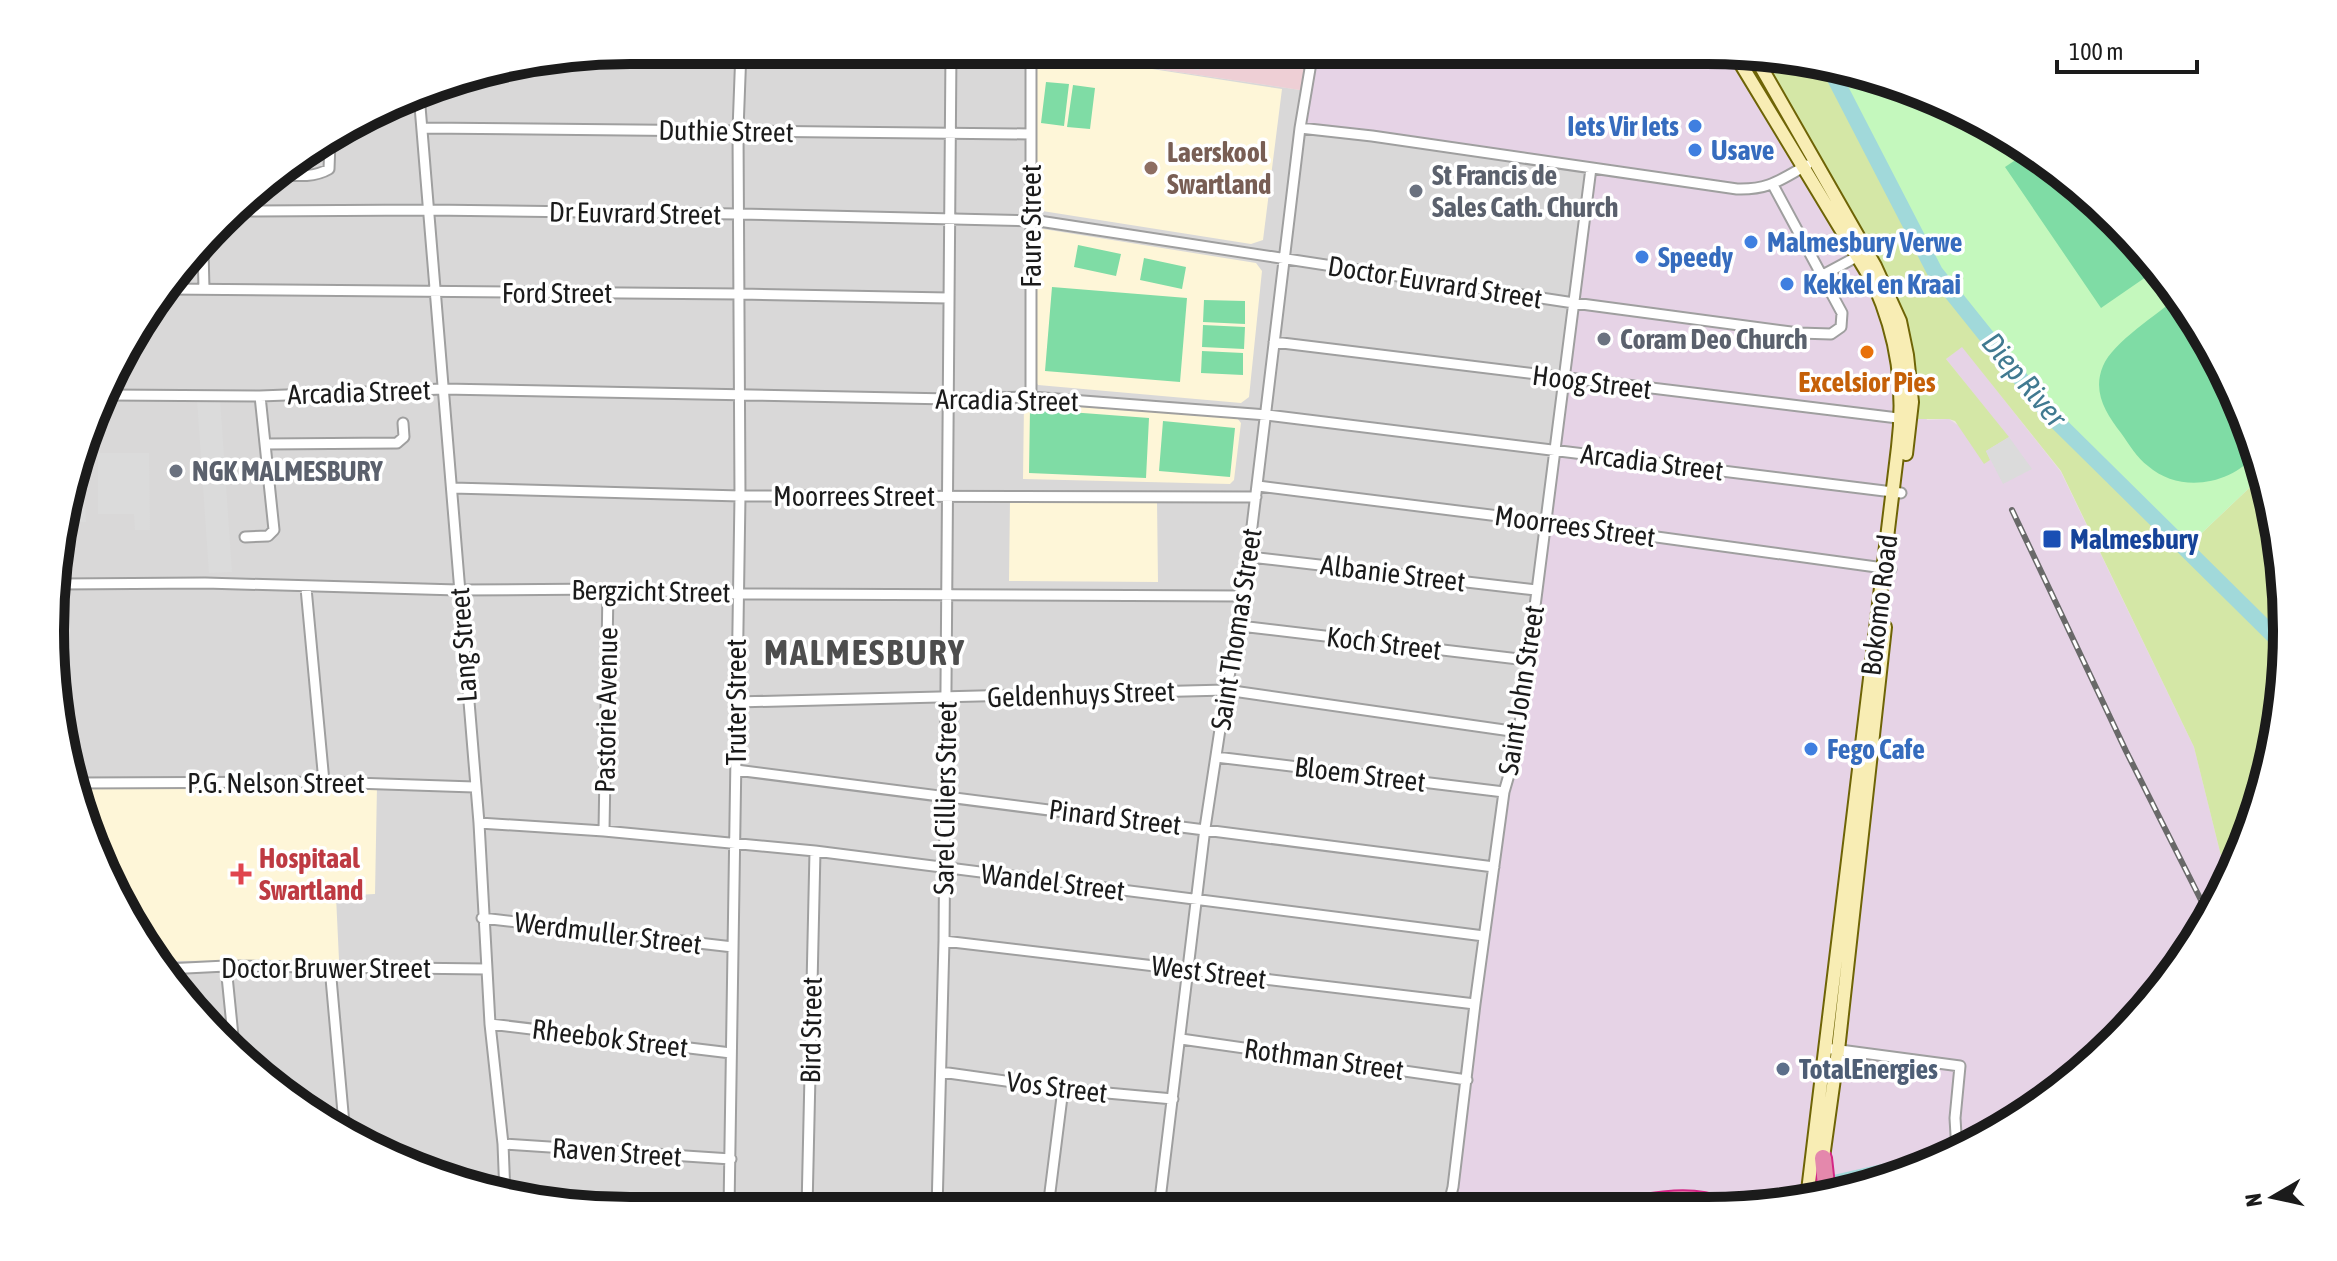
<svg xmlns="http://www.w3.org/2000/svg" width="2337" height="1261" font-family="'Asap Condensed',sans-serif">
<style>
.residential{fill:#d9d8d8}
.commercial{fill:#eecfd5}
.industrial{fill:#e6d3e6}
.education{fill:#fef6d8}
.grass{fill:#d4e7a6}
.park{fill:#c4f8bd}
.pitch{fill:#7fdca5}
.parking{fill:#dbdbdb}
.pier{fill:#fff}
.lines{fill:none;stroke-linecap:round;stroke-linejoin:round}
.river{stroke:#a1d9da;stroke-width:16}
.minor-casing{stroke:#9f9f9f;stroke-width:13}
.secondary-casing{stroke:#6e6406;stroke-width:16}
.motorway-casing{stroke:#d32685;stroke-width:20}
.minor{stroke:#fff;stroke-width:9}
.secondary{stroke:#f8edb4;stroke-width:12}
.motorway{stroke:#e488ac;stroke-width:16}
.rail-casing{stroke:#696969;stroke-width:6}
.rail{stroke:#fff;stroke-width:3;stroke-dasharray:9;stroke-linecap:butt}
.shop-dot{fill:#3f7fe0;stroke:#fff;stroke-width:3}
.education-dot{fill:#8d6e63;stroke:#fff;stroke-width:3}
.worship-dot{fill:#6b7280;stroke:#fff;stroke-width:3}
.food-dot{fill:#e8710a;stroke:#fff;stroke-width:3}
.transit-dot{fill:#1a4fb4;stroke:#fff;stroke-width:3}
.health-dot{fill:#e0444e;stroke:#fff;stroke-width:3}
.service-dot{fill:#5c6f8a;stroke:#fff;stroke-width:3}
.labels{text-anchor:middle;stroke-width:7;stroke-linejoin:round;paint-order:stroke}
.shop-label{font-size:28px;font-weight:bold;fill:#366cbe;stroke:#fff;text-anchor:start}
.street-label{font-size:28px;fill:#1b1b1b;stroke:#fff}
.education-label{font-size:28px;font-weight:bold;fill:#785e54;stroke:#fff;text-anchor:start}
.worship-label{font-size:28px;font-weight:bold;fill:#5b616d;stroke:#fff;text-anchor:start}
.food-label{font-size:28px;font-weight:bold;fill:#c56008;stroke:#fff}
.transit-label{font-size:28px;font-weight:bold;fill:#164399;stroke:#fff;text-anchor:start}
.health-label{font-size:28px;font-weight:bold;fill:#be3a42;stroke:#fff;text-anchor:start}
.service-label{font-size:28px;font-weight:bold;fill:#4e5e75;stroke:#fff;text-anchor:start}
.water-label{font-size:30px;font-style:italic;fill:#417a91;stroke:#fff}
.district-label{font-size:36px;font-weight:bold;letter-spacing:2px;fill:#4e4e4e;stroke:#fff}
.rim{fill:none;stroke:#1b1b1b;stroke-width:10}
</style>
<rect width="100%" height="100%" fill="#ede6e1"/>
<path class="residential" d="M1042 52 1307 91 1591 168 1547 522 1447 1207 593 1210 480 1191 341 1133 194 1014 94 853 51 669 70 481 148 308 277 170 443 81 603 55H1031Z"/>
<path class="commercial" d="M631 50 1313 51 1307 91 1042 52 1031 55H603Z"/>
<path class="industrial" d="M1313 51 1753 53 1816 160 1927 420 1949 419 1962 428 2008 437 1946 359 1962 346 2061 472 2194 747 2227 880 2209 920 2143 1014 2029 1113 1928 1167 1782 1206 1447 1207 1504 792 1517 747 1591 168 1300 128Z"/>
<path class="education" d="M1042 52 1282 89 1263 240 1251 244 1036 210 1030 202 1033 59Z
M1037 228 1256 263 1262 271 1249 397 1241 403 1038 385 1029 371 1030 234Z
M1024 403 1237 418 1241 423 1234 480 1230 484 1023 479Z
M1010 500 1157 501 1158 582 1009 581Z
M78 785 377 786 375 894 336 896 339 960 162 961 94 853Z"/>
<path class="grass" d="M1753 53 1828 65 1935 272 2048 413 2186 548 2265 473 2286 592 2282 706 2256 817 2227 880 2194 747 2061 471 1962 347 1946 359 2009 437 1986 451 1990 460 1984 464 1955 421 1949 419H1911L1905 340Z"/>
<path class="park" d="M1828 65 1857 70 1996 128 2089 194 2167 277 2227 373 2265 473 2186 548 2048 413 1935 272Z"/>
<path class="pitch" d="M1046 82 1069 84 1064 126 1041 123Z
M1073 85 1095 88 1090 129 1067 127Z
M2029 151 2089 194 2159 268 2101 308 2005 167Z
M1078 245 1121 254 1116 276 1074 267Z
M1144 258 1186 267 1182 289 1140 280Z
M1052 287 1187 298 1180 382 1045 371Z
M2179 296 2227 373 2257 453C2231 485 2180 494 2148 466 2137 458 2129 444 2121 433 2106 413 2092 392 2103 366 2113 342 2158 314 2179 296Z
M1204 300 1245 301V324L1203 322Z
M1203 325 1245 327 1244 349 1202 347Z
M1202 351 1243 353V375L1201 373Z
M1030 409 1149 418 1146 478 1029 473Z
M1163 421 1235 428 1230 477 1159 471Z"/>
<path class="parking" d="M1201 51 1199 70 1148 63 1149 55 1137 52Z
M220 399 232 572 209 573 197 400Z
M2009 437 2032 469 2003 484 1986 451Z
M98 453H149L150 530H135L134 514H98Z
M84 476 86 522 66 523 70 481 72 477Z"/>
<path class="pier" d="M1733 1193 1760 1206H1708V1200Z"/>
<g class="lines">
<path class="river" d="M1828 65 1935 272 2048 413 2284 646
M1834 1183 1944 1158
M1743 1206 1786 1195"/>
<g class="minor-casing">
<path id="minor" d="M603 55 951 52 1031 55V397
M419 94 479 823 490 1024 503 1144 505 1195
M422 128 1030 134
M1300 128 1372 136 1737 189C1769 190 1780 180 1807 165
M273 174C292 175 312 179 329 169L330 142
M238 211 429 210 738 214 1039 221 1574 303 1799 333 1831 334 1841 327 1842 313 1773 185
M203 249 204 289
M1821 276 1860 255
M165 289 740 294 948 298
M1274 342 1906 419
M108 395 260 396 443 389 950 399 1031 397 1267 415 1901 493
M265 444 397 443 404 437 403 423
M1258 486 1547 522 1891 569
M452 488 740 496 1256 497
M245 537 268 536 274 530 260 396
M1250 557 1536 590
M60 584 205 583 458 590 608 589 737 594 1243 596
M306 588 324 782
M1240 626 1527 660
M737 702 1226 690 1518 732
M1216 757 1504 792
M736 770C989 804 1242 833 1494 867
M78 783 324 782 474 787
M479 823 604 831 815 851 1484 936
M604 831 608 589
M482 918 733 947
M944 941 1475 1004
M226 966 234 1046
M330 967 345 1135
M166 969 226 966 486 969
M490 1024 731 1053
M1181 1039 1467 1080
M1825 1048 1960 1066 1955 1118 1957 1152
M941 1072 1063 1089 1173 1099
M503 1144 731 1159
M1441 1207 1449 1203 1453 1187 1475 1004 1504 792 1517 747 1591 168
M1048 1208 1063 1089
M1159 1208 1205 828 1226 690 1240 626 1300 128 1313 51
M729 1209 740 496 738 130 741 50
M807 1209 815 851
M937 1209 944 941 951 50"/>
</g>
<g class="secondary-casing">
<path id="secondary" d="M1733 51 1874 284C1898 338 1905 389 1898 447L1807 1199
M1753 53 1875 266 1900 321 1907 355 1912 402 1906 454
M1822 1165 1838 1050 1885 627"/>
</g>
<g class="motorway-casing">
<path id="motorway" d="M1823 1158 1827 1194
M1626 1207C1656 1200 1693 1194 1722 1206"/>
</g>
<use href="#minor" class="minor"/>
<use href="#secondary" class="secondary"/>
<use href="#motorway" class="motorway"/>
<g class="rail-casing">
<path id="rail" d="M2012 510 2126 751 2210 918"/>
</g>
<use href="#rail" class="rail"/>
</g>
<g class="shop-dot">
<circle cx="1695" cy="126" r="8"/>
<circle cx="1695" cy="150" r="8"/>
<circle cx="1751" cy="242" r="8"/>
<circle cx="1642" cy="257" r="8"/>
<circle cx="1787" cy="284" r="8"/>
<circle cx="1811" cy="749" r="8"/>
</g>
<circle class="education-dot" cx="1151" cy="168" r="8"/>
<g class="worship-dot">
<circle cx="1416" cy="191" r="8"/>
<circle cx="1604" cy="339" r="8"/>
<circle cx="176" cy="471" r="8"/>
</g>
<circle class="food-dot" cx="1867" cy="352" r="8"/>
<rect class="transit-dot" x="2042" y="529" width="20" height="20" rx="4"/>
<path class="health-dot" d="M237 862h8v8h8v8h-8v8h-8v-8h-8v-8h8z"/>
<circle class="service-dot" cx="1783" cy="1069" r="8"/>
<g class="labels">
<g class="shop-label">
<text x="1679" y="136" text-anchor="end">Iets Vir Iets</text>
<text x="1711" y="160">Usave</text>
<text x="1767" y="252">Malmesbury Verwe</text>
<text x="1658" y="267">Speedy</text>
<text x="1803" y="294">Kekkel en Kraai</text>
<text x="1827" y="759">Fego Cafe</text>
</g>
<g class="street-label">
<text transform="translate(726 131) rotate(1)" y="10">Duthie Street</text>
<text transform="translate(635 213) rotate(1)" y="10">Dr Euvrard Street</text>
<text transform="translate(1031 226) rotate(-90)" y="10">Faure Street</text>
<text transform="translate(1435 282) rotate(9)" y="10">Doctor Euvrard Street</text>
<text x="557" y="303">Ford Street</text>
<text transform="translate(1592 382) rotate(7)" y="10">Hoog Street</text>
<text transform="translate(359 392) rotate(-2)" y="10">Arcadia Street</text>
<text transform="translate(1007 400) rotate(1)" y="10">Arcadia Street</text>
<text transform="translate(1652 462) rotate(7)" y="10">Arcadia Street</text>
<text x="854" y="506">Moorrees Street</text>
<text transform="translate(1575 526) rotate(8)" y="10">Moorrees Street</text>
<text transform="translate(1393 573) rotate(7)" y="10">Albanie Street</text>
<text transform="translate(651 591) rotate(1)" y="10">Bergzicht Street</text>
<text transform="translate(1879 605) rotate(-83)" y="10">Bokomo Road</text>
<text transform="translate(1236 629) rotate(-81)" y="10">Saint Thomas Street</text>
<text transform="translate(1384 643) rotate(7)" y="10">Koch Street</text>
<text transform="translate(463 645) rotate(-94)" y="10">Lang Street</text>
<text transform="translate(1521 690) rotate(-81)" y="10">Saint John Street</text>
<text transform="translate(1081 694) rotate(-2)" y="10">Geldenhuys Street</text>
<text transform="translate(736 702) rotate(-90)" y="10">Truter Street</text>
<text transform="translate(606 710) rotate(-89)" y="10">Pastorie Avenue</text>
<text transform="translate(1360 774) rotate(7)" y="10">Bloem Street</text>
<text x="276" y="793">P.G. Nelson Street</text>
<text transform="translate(945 798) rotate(-89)" y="10">Sarel Cilliers Street</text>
<text transform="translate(1115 817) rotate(7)" y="10">Pinard Street</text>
<text transform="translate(1053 882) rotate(7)" y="10">Wandel Street</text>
<text transform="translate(608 933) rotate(7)" y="10">Werdmuller Street</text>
<text x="326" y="978">Doctor Bruwer Street</text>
<text transform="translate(1209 972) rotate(7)" y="10">West Street</text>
<text transform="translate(811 1030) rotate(-89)" y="10">Bird Street</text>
<text transform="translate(610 1038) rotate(7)" y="10">Rheebok Street</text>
<text transform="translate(1324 1059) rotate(8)" y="10">Rothman Street</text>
<text transform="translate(1057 1087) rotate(7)" y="10">Vos Street</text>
<text transform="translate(617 1152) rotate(4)" y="10">Raven Street</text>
</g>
<g class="education-label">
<text x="1167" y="162">Laerskool<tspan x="1167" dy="32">Swartland</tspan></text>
</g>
<g class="worship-label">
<text x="1432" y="185">St Francis de<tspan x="1432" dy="32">Sales Cath. Church</tspan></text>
<text x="1620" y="349">Coram Deo Church</text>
<text x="192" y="481">NGK MALMESBURY</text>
</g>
<g class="food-label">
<text x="1867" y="392">Excelsior Pies</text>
</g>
<g class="transit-label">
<text x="2070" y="549">Malmesbury</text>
</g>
<g class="health-label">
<text x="259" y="868">Hospitaal<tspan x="259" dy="32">Swartland</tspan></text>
</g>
<g class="service-label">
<text x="1799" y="1079">TotalEnergies</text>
</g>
<g class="water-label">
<text transform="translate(2024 380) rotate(50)" y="10">Diep River</text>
</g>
<g class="district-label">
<text x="865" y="665">MALMESBURY</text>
</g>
</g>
<path d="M0 0H2337V1261H0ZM630 64H1707A566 566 0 0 1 2273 630V631A566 566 0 0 1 1707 1197H630A566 566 0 0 1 64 631V630A566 566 0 0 1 630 64Z" fill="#fff" fill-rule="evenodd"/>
<path class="rim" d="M630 64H1707A566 566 0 0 1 2273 630V631A566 566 0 0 1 1707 1197H630A566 566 0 0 1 64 631V630A566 566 0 0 1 630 64Z"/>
<g transform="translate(2273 1197) rotate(261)" stroke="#ffffff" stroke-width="6" paint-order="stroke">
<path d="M0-6L14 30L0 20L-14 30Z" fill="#1b1b1b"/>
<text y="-12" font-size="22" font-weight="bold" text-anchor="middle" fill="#1b1b1b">N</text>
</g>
<path d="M2057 60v12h140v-12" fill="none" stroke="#1b1b1b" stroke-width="4"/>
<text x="2069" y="60" font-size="24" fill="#1b1b1b" stroke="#ffffff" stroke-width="6" paint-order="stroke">100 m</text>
</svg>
